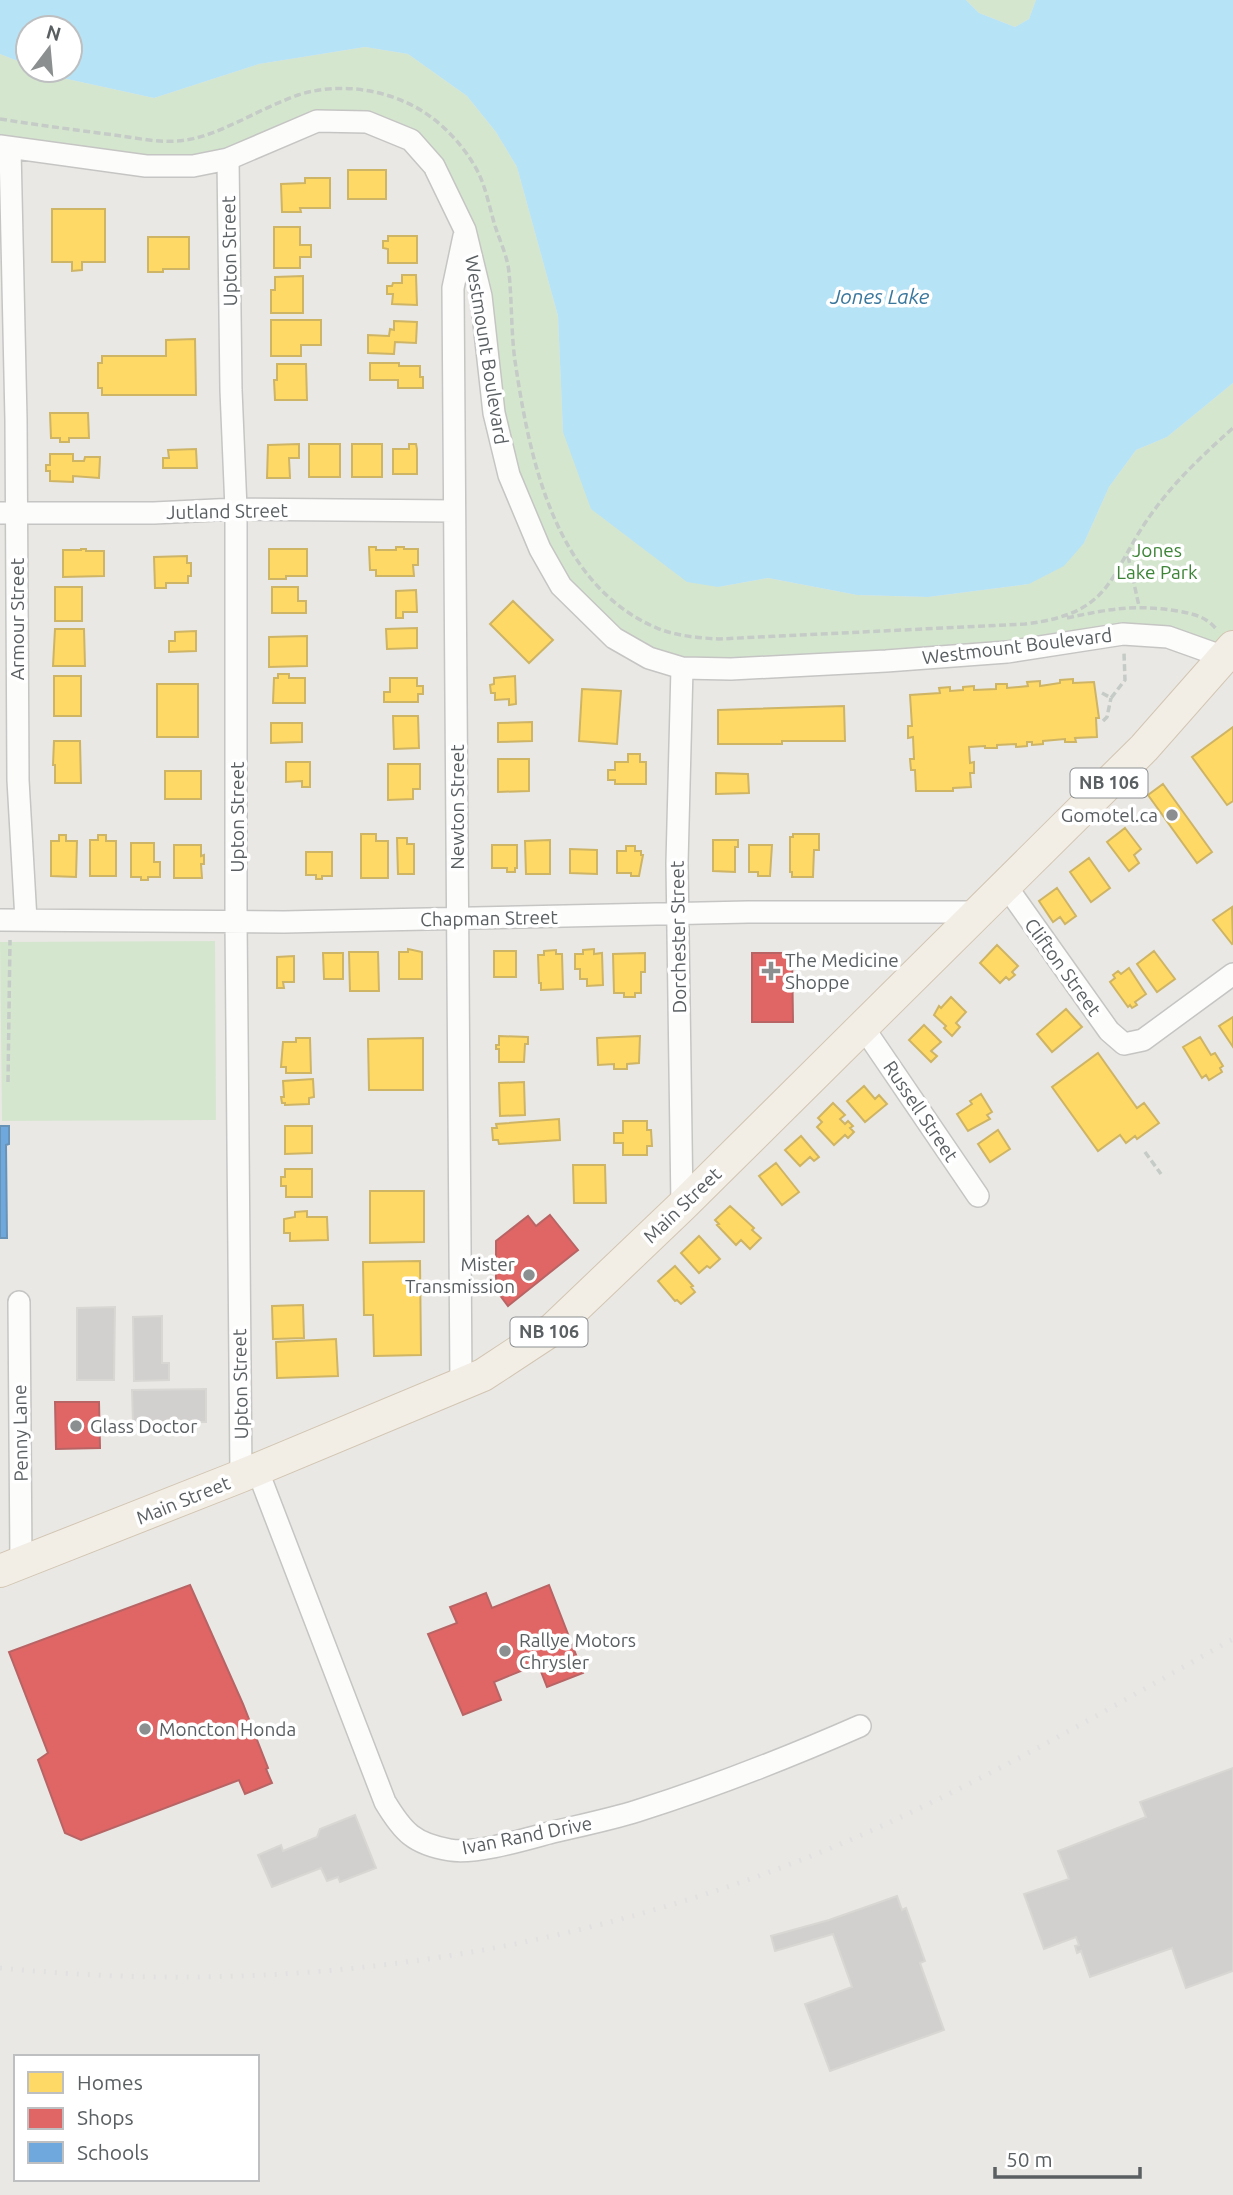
<svg xmlns="http://www.w3.org/2000/svg" width="1233" height="2195" font-family="Ubuntu,sans-serif">
<style>
.green{fill:#d5e6cf}
.water{fill:#b7e3f6}
.homes{fill:#ffd966;stroke:#ceb465;stroke-width:2}
.shops{fill:#e06666;stroke:#b86465;stroke-width:2}
.schools{fill:#6fa8dc;stroke:#6992b7;stroke-width:2}
.building{fill:#d2d0ce;stroke:#d9d7d4;stroke-width:2}
.lines{fill:none;stroke-linecap:round;stroke-linejoin:round}
.minor-casing{stroke:#c5c5c4;stroke-width:24}
.primary-casing{stroke:#d2c5b2;stroke-width:34}
.path{stroke:#c5cbc7;stroke-width:3.5;stroke-dasharray:7 3.5;stroke-linecap:butt}
.minor{stroke:#fcfcfb;stroke-width:21}
.primary{stroke:#f2eee6;stroke-width:32}
.rail{stroke:#e2e1e1;stroke-width:5;stroke-dasharray:2 9;stroke-linecap:butt}
.poi-dot{fill:#8c8f90;stroke:#fff;stroke-width:2.5}
.labels{text-anchor:middle;stroke-width:7;stroke-linejoin:round;paint-order:stroke}
.shield{fill:#fff;stroke:#8c8f91;stroke-width:2}
.shield-label{font-size:18px;font-weight:bold;fill:#5a5f62}
.street-label{font-size:19px;fill:#5a5f62;stroke:#fff}
.park-label{font-size:19px;fill:#3d8437;stroke:#fff}
.poi-label{font-size:19px;fill:#5a5f62;stroke:#fff;text-anchor:start}
.water-label{font-size:21px;font-style:italic;fill:#3a779d;stroke:#fff}
</style>
<rect width="100%" height="100%" fill="#eae8e4"/>
<path class="green" d="M966 0H1036L1029 19 1015 27 979 13Z
M365 47 408 54 467 96 496 132 517 167 558 316 563 432 718 587 768 578 857 595 928 597 1029 584 1084 543 1109 487 1136 450 1167 437 1233 383V647L1168 637 886 661 649 658 561 586 509 475 465 230 411 140 317 121 193 166 0 146V54L28 65V70H40L58 77 154 98 259 64Z
M215 941 216 1120 2 1121 0 942Z"/>
<path class="water" d="M0 0H966L979 13 1015 27 1029 19 1036 0H1233V383L1167 437 1136 450 1109 487 1084 543 1064 566 1029 584 928 597 857 595 768 578 718 587 687 582 591 509 563 432 558 316 517 167 496 132 467 96 408 54 365 47 259 64 154 98 58 77 40 70H70V28H28V65L0 54Z"/>
<path class="homes" d="M348 170H386V199H348Z
M305 178H330V208H300L301 212H282L281 184 305 183Z
M52 209H105V262H82V270L72 271V262H52Z
M274 227H300V245H311V257H300V268H274Z
M388 236H417V263H388V249L383 248V241H388Z
M148 237H189V269H163V272H148Z
M402 275H416L417 305 392 304 393 294H387V286H392L393 283H402Z
M303 276V313H271V290H275V277Z
M271 320H321V345H301V356H271Z
M394 321 417 322 416 343 395 342 394 354 368 353V335L389 336 390 329 394 330Z
M195 339 196 395H102V388H98V363H102V356H166V340Z
M370 363H399V366H420V377H423V388H398V380H370Z
M277 364H306L307 400H275L274 380H277Z
M50 413H88L89 438H69V442H60V438H51Z
M299 444V458H289L290 478H267L268 445Z
M309 444H340V477H309Z
M352 444H382V477H352Z
M409 444H416L417 449V474H393V449H409Z
M196 449 197 468H163V458H169L168 450Z
M50 454H73V461H84L85 457H100L99 478 73 476V482L50 481V471H46V465H50Z
M369 547H376V550H396V547H404V549H418V565H413L414 576H376V570H370Z
M81 549H86V551H104V576L63 577V550H81Z
M269 549H307V576H286V579H269Z
M187 556V563H191V576H188V583H166V588H155L154 557Z
M55 587H82V621H55Z
M272 587H298V601H306V613H272Z
M416 590 417 612H403V618H396V591Z
M513 601 553 640 529 663 490 624Z
M417 628V648L387 649 386 629Z
M55 629H84L85 666H53Z
M196 631V651L169 652V641H175V632Z
M307 636V666L269 667V637Z
M278 674H289V678H305V703H273L274 678H278Z
M54 676H81V716H54Z
M515 676 516 704 509 705V699L495 700V693H491L490 685 494 684V678Z
M390 678H417V686H423V694H418V702H384V692H390Z
M1073 679V683L1094 682 1099 718H1096L1097 737 1075 738 1076 742H1065V739L1043 741V744L1032 745V742H1027V746L1016 747V744L997 745V748H985V746L969 747 970 763 974 762V773H970L971 787 953 788V791H916L915 770H911L910 759H914L913 737 908 738V726H912L910 695 940 693 939 688 950 687V691L963 690V687L974 686V690L996 689V684H1007V688L1028 686 1027 682 1040 681V686L1060 683V680Z
M157 684H198V737H157Z
M582 689 621 691 617 744 579 741Z
M844 706 845 741H782V744H718V710Z
M393 716H418L419 748 394 749Z
M532 722V741L498 742V723Z
M271 723H302V742L271 743Z
M1233 727V801L1227 805 1192 757Z
M54 741H80L81 783H55V765H53Z
M628 754H640V762H646V784H615V780H608V770H615V762H628Z
M498 759H529V791L498 792Z
M286 762H310V787H302V781L286 782Z
M388 764H420V789H413V799L388 800Z
M165 771H201V799H165Z
M716 773 748 774 749 793 716 794Z
M1163 784 1212 852 1197 863 1148 795Z
M1125 828 1141 849 1134 855 1139 863 1129 871 1107 842Z
M361 834H376V841H388V878H361Z
M793 834H819V850H814L813 877H792V872H790V837H793Z
M59 835H66V841H77L76 877 51 876V841H59Z
M98 835H106V841H116V876H90V840H98Z
M397 838H407V844H414V874H398Z
M550 840V874H526L525 841Z
M713 840H738V847H735V872L713 871Z
M131 843H154V862H160V877H148V880H141V877H131Z
M174 845H201V856L204 855V864H201L202 878H174Z
M492 845H517V868H515V872H507V868H492Z
M749 845H772L770 876H758V872H749Z
M626 846H635V851H641V855H643L639 876H631V873H617V851H626Z
M570 849 597 850V874L570 873Z
M306 852H332V876H322V879H316V875H306Z
M1089 858 1110 888 1091 902 1070 872Z
M1057 888 1076 916 1065 924 1060 917 1053 922 1039 901Z
M1232 907 1233 943 1232 944 1213 920Z
M997 945 1018 966 1012 972 1015 975 1009 980 1006 977 1000 983 980 963Z
M408 949 422 952V979H399V952H408Z
M594 949V954L602 953 603 985 587 986V979H580V969H575V954H583V950Z
M556 950V954H562L563 989 541 990V983H539L538 955H544V951Z
M494 951H516V977H494Z
M1154 951 1175 979 1157 992 1137 964Z
M349 952H378L379 991H350Z
M323 953H343V979H324Z
M645 953V972H641V993H635V997H624V993H614L613 954Z
M294 956V982H283L284 988H277V957Z
M1129 968 1146 994 1135 1002 1137 1005 1132 1008 1130 1005 1128 1007 1110 982 1115 978 1113 975 1118 971 1121 974Z
M951 997 966 1012 956 1023 960 1027 952 1036 944 1028 946 1026 934 1015 939 1006 941 1008Z
M1066 1009 1082 1027 1052 1052 1037 1034Z
M1233 1017V1047L1219 1026Z
M924 1025 941 1042 931 1051 937 1056 931 1062 909 1040Z
M499 1036 528 1037V1044H525L524 1062H499V1049H496V1045H499Z
M640 1036 639 1063 627 1064V1069H614V1064L598 1065 597 1038Z
M1200 1037 1211 1055 1215 1053 1223 1066 1220 1068 1222 1072 1209 1080 1206 1075 1202 1078 1183 1047Z
M296 1038H310L311 1073H286V1067H281L283 1042H296Z
M423 1038V1090H369L368 1039Z
M1098 1053 1137 1108 1144 1103 1159 1123 1137 1139 1135 1136 1126 1143 1120 1135 1098 1151 1052 1087Z
M313 1079 314 1097 309 1098V1104L285 1105V1103H282L281 1097H284L283 1081Z
M524 1082 525 1115 500 1116 499 1083Z
M864 1086 875 1099 879 1095 887 1104 865 1122 847 1101Z
M981 1094 992 1112 987 1115 990 1119 968 1131 957 1114 972 1104 970 1101Z
M833 1103 845 1115 840 1119 845 1124 848 1121 853 1126 850 1128 854 1132 848 1138 845 1135 834 1145 817 1127 822 1122 818 1118Z
M559 1119 560 1140 499 1144 498 1140H493L492 1128H497L496 1124Z
M623 1121H647V1130H651L652 1146H647V1155H623V1143H614V1133H623Z
M285 1126H312V1153L285 1154Z
M998 1130 1010 1149 990 1162 978 1144Z
M801 1136 819 1157 814 1161 810 1157 800 1166 785 1150Z
M776 1163 799 1192 782 1205 759 1176Z
M573 1165H605L606 1203H574Z
M285 1169H312V1197H286V1186H281V1177H285Z
M370 1191H424V1242L370 1243Z
M730 1206 754 1228 752 1230 761 1238 750 1249 741 1240 736 1245 717 1225 719 1224 715 1220Z
M307 1211V1217H327L328 1240 290 1241V1233H284V1219L295 1217V1212Z
M699 1236 720 1259 710 1268 707 1266 699 1273 681 1253Z
M420 1261 421 1355 374 1356 373 1315H364L363 1262Z
M675 1266 693 1286 691 1287 695 1292 681 1304 677 1300 675 1301 658 1281Z
M303 1305 304 1338 273 1339 272 1306Z
M336 1339 338 1376 277 1378 276 1342Z"/>
<path class="shops" d="M752 953H792L793 1022H752Z
M550 1215 578 1250 508 1306 496 1290V1241L528 1216 536 1226Z
M55 1402H99L100 1448 56 1449Z
M190 1585 243 1704 268 1768 266 1769 272 1783 245 1794 239 1780 81 1840 65 1833 38 1760 48 1753 9 1652Z
M549 1585 583 1673 547 1687 538 1664 494 1682 501 1700 463 1715 428 1634 457 1623 450 1607 486 1593 492 1608Z"/>
<path class="schools" d="M0 1126H9V1144L6 1145 7 1238H0Z"/>
<path class="building" d="M115 1307 114 1380H77V1308Z
M162 1316V1363H169V1380L134 1381 133 1317Z
M206 1389V1422L133 1423 132 1390Z
M1233 1768V1971L1186 1988 1172 1948 1090 1977 1081 1951 1077 1953 1075 1946 1079 1945 1076 1937 1044 1949 1024 1894 1069 1879 1058 1851 1146 1817 1140 1802Z
M355 1815 376 1868 340 1882 338 1877 327 1881 321 1868 272 1887 258 1855 281 1845 283 1851 317 1837 320 1829Z
M897 1896 902 1910 906 1908 925 1961 920 1963 944 2030 830 2071 805 2004 852 1987 833 1934 775 1951 771 1936 829 1920Z"/>
<g class="lines">
<g class="minor-casing">
<path id="minor" d="M0 146 146 166H193L228 159 317 121 367 122 411 140 434 166 465 230 481 296 494 413 509 475 540 549 561 586 614 638 649 658 682 668 731 669 886 661 1007 652 1123 634 1168 637 1224 657
M10 149 16 420 18 780 26 920
M228 159 231 390 236 509V921L241 1476
M0 513H154L236 509 454 511
M682 668 677 863 682 1206
M1006 886 1109 1031 1124 1044 1143 1040 1233 974
M0 920 284 922 748 912H978
M863 1027 978 1196
M19 1302 21 1563
M461 1384 453 288 464 236
M257 1469 385 1802C403 1832 414 1844 450 1850 476 1854 523 1840 549 1833 578 1826 608 1820 637 1811 713 1787 787 1758 860 1726"/>
</g>
<g class="primary-casing">
<path id="primary" d="M0 1571 241 1476 483 1375 553 1329 682 1206 1144 748 1233 647"/>
</g>
<path class="path" d="M0 119C38 125 76 130 114 135 137 138 163 144 186 140 206 137 224 128 242 120 260 111 279 102 298 95 332 84 372 87 405 102 436 115 464 144 479 174 486 189 490 209 495 226 500 241 508 258 509 273 512 302 511 332 515 361 530 461 555 586 659 629 678 636 699 638 719 639L1025 624C1118 613 1108 571 1155 509 1177 479 1205 453 1233 428
M1128 556 1139 606
M1067 618C1109 609 1135 604 1178 611 1194 614 1207 617 1217 630
M1102 693 1111 698 1125 680 1124 653
M1103 721 1107 717 1111 698
M8 1082 10 940
M1145 1152 1161 1174"/>
<use href="#minor" class="minor"/>
<use href="#primary" class="primary"/>
<path class="rail" d="M0 1968C65 1974 130 1978 196 1977 423 1975 649 1927 857 1837 987 1780 1110 1708 1233 1639"/>
</g>
<g class="poi-dot">
<circle cx="1172" cy="815" r="7"/>
<path d="M767.5 960.5h7v7h7v7h-7v7h-7v-7h-7v-7h7z"/>
<circle cx="529" cy="1275" r="7"/>
<circle cx="76" cy="1426" r="7"/>
<circle cx="505" cy="1651" r="7"/>
<circle cx="145" cy="1729" r="7"/>
</g>
<g class="labels">
<g class="shield">
<rect x="1070.5" y="768.5" width="77" height="29" rx="5"/>
<rect x="510.5" y="1317.5" width="77" height="29" rx="5"/>
</g>
<g class="shield-label">
<text x="1109" y="789">NB 106</text>
<text x="549" y="1338">NB 106</text>
</g>
<g class="street-label">
<text transform="translate(229 251) rotate(-91)" y="7">Upton Street</text>
<text transform="translate(487 350) rotate(81)" y="7">Westmount Boulevard</text>
<text transform="translate(227 511) rotate(-1)" y="7">Jutland Street</text>
<text transform="translate(17 619) rotate(-90)" y="7">Armour Street</text>
<text transform="translate(1017 646) rotate(-7)" y="7">Westmount Boulevard</text>
<text transform="translate(457 807) rotate(-90)" y="7">Newton Street</text>
<text transform="translate(237 817) rotate(-90)" y="7">Upton Street</text>
<text transform="translate(489 918) rotate(-1)" y="7">Chapman Street</text>
<text transform="translate(678 937) rotate(-91)" y="7">Dorchester Street</text>
<text transform="translate(1063 967) rotate(54)" y="7">Clifton Street</text>
<text transform="translate(921 1111) rotate(56)" y="7">Russell Street</text>
<text transform="translate(682 1205) rotate(-44)" y="7">Main Street</text>
<text transform="translate(240 1384) rotate(-91)" y="7">Upton Street</text>
<text transform="translate(20 1433) rotate(-91)" y="7">Penny Lane</text>
<text transform="translate(183 1500) rotate(-22)" y="7">Main Street</text>
<text transform="translate(527 1835) rotate(-11)" y="7">Ivan Rand Drive</text>
</g>
<g class="park-label">
<text x="1157" y="557">Jones<tspan x="1157" dy="22">Lake Park</tspan></text>
</g>
<g class="poi-label">
<text x="1158" y="822" text-anchor="end">Gomotel.ca</text>
<text x="785" y="967">The Medicine<tspan x="785" dy="22">Shoppe</tspan></text>
<text x="515" y="1271" text-anchor="end">Mister<tspan x="515" dy="22">Transmission</tspan></text>
<text x="90" y="1433">Glass Doctor</text>
<text x="519" y="1647">Rallye Motors<tspan x="519" dy="22">Chrysler</tspan></text>
<text x="159" y="1736">Moncton Honda</text>
</g>
<g class="water-label">
<text x="880" y="304">Jones Lake</text>
</g>
</g>
<rect x="14" y="2055" width="245" height="126" fill="#ffffff" stroke="#bdbfc0" stroke-width="2"/>
<rect x="28" y="2072" width="35" height="21" fill="#ffd966" stroke="#bdbfc0" stroke-width="2"/>
<text x="77" y="2090" font-size="21" fill="#5a5f62">Homes</text>
<rect x="28" y="2108" width="35" height="21" fill="#e06666" stroke="#bdbfc0" stroke-width="2"/>
<text x="77" y="2125" font-size="21" fill="#5a5f62">Shops</text>
<rect x="28" y="2142" width="35" height="21" fill="#6fa8dc" stroke="#bdbfc0" stroke-width="2"/>
<text x="77" y="2160" font-size="21" fill="#5a5f62">Schools</text>
<g transform="translate(49 49) rotate(16)"><circle r="33" fill="#ffffff" stroke="#bdbfc0" stroke-width="2"/>
<path d="M0-5L12 26L0 18L-12 26Z" fill="#8c8f90"/>
<text y="-10" font-size="19" font-weight="bold" text-anchor="middle" fill="#5a5f62">N</text>
</g>
<path d="M995 2167v10h145v-10" fill="none" stroke="#5a5f62" stroke-width="3.5"/>
<text x="1006" y="2167" font-size="21" fill="#5a5f62" stroke="#ffffff" stroke-width="5" paint-order="stroke">50 m</text>
</svg>
